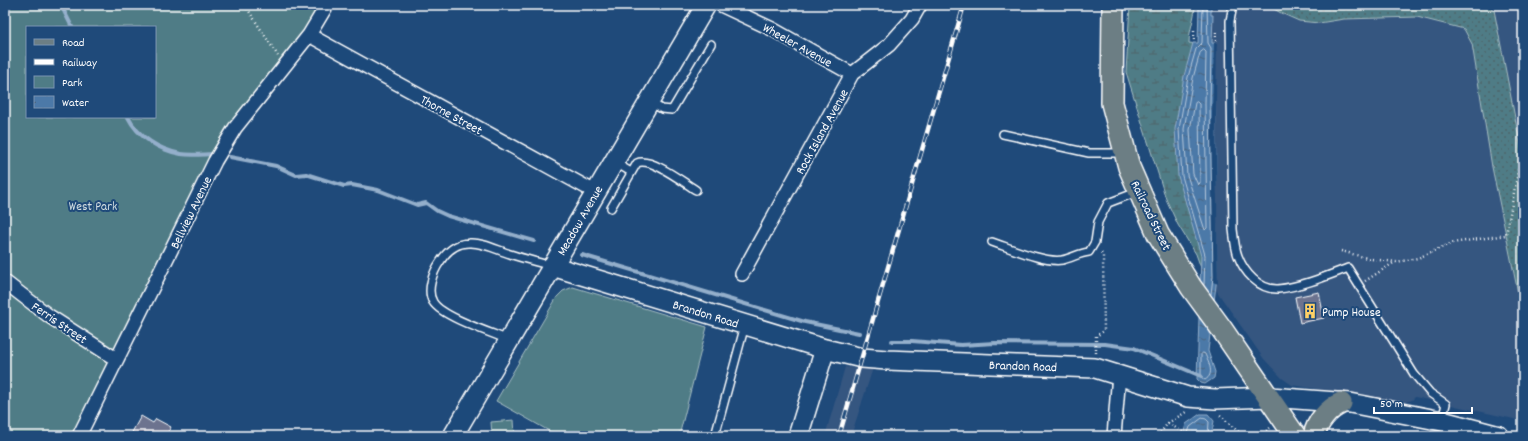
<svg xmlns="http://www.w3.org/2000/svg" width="1528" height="441" font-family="Dekko,sans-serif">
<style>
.built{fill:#365680}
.grass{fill:url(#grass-dots);stroke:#a7bec2}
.wetland{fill:url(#wetland-marsh);stroke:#a7bec2}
.park{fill:#4f7c86;stroke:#a7bec2;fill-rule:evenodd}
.water{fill:url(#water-ripples);stroke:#94afcb}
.pier{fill:#1f4a7a}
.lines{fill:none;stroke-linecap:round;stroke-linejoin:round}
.shore{stroke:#b7c9dc;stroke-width:1}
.stream{stroke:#94afcb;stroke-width:4}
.building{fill:#6c738f;stroke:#fff}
.lane-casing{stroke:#fff;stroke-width:10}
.street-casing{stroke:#fff;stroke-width:16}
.secondary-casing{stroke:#fff;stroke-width:22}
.primary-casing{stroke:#fff;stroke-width:24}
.path{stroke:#fff;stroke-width:2.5;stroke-dasharray:1 3;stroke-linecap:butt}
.lane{stroke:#1f4a7a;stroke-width:7}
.street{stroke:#1f4a7a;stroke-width:13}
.secondary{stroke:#1f4a7a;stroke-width:19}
.primary{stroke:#6c7e84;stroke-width:21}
.rail-casing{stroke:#fff;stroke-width:4.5}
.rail{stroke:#1f4a7a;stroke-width:3;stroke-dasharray:9;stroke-linecap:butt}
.labels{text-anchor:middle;stroke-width:4;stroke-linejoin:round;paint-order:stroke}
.street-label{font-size:13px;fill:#fff;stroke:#1f4a7a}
.park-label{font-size:13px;fill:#d3dee1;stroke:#1f4a7a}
.poi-label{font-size:13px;fill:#fff;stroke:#1f4a7a;text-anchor:start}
</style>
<defs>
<pattern id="grass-dots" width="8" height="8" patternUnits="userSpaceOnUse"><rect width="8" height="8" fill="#4f7c86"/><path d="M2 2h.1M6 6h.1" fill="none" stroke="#4e6469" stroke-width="1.8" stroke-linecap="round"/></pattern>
<pattern id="wetland-marsh" width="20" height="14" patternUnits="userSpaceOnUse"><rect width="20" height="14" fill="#4f7c86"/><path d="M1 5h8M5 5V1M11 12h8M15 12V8" fill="none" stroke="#4e6469"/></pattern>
<pattern id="water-ripples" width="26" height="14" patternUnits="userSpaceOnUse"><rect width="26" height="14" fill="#4c79a8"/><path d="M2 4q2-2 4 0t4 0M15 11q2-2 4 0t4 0" fill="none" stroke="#4c627a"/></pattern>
</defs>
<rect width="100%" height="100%" fill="#1f4a7a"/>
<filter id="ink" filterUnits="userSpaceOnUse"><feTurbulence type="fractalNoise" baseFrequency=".025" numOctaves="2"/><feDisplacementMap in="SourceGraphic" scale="8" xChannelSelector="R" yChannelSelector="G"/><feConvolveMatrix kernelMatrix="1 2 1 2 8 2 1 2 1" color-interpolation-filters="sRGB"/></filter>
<g filter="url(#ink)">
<path class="built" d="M1211 5H1523V421L1415 397 1412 400 1403 403 1292 385 1282 378 1264 359 1216 290Z
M845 367 873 368 851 436H825Z"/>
<path class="grass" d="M1267 5H1487L1494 10 1523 159V317L1492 167 1472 44 1464 29 1417 17 1344 19 1319 23 1299 21 1281 13Z"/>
<path class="wetland" d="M1130 5H1195C1195 18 1189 30 1189 43L1198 44 1215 67 1201 268 1196 254 1178 225 1166 199 1126 72Z"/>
<path class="park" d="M5 5H319L308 25 280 59 185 224 74 436H5ZM27 27H155V117H27Z
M573 287 707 327 679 436H558L496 401 557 297 563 291Z
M514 420 515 436H492L491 422Z"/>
<path class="water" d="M1199 5H1211V15H1213L1212 43H1215L1217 277 1208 351 1215 372 1214 378 1205 384 1201 383 1197 379 1201 256 1178 176 1175 129 1184 76 1193 43H1198Z
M1200 414H1208L1214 421 1211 436H1183L1186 424Z"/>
<path class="pier" d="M1214 43H1217L1216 104 1218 284 1213 282 1211 148Z"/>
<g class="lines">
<path class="shore" d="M1203 5 1202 43 1196 49 1188 77 1179 129 1182 176 1205 255 1204 285
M1207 5 1208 43 1211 48 1210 104 1213 277 1211 294
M1204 50 1206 52 1205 104 1207 228 1205 230 1187 175 1184 129 1193 78 1200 53Z
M1197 102 1199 104 1200 183 1198 185 1193 174 1190 130 1195 103Z
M1203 353 1205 354C1209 364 1215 374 1205 380L1201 377V355Z
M1187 436 1190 427 1202 418 1206 419 1209 422 1208 436"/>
<path class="stream" d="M59 5 64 11 72 27
M128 117C138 137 159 150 181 154 192 156 205 154 216 154
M230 157 276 166 296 175 306 174 344 186 352 185 378 190 417 205 426 203 437 211 448 216 534 241
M582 255 805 322 859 333
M892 341H912L961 345 995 343 1105 344 1134 348 1201 376"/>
</g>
<path class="building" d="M1319 292 1324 318 1300 323 1295 297Z
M141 416 153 423 156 419 171 427 166 436H130Z"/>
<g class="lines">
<g class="lane-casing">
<path id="lane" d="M1233 5 1230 21 1233 229C1234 238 1235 248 1238 256 1244 272 1259 290 1278 289 1300 287 1327 276 1348 268L1414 374 1430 393 1446 404 1442 420
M651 103 662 109 672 110 711 44
M1003 134 1089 153H1123
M614 162 631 172
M611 208 637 163C651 157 683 182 696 190
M992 242C1010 248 1045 263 1062 260 1072 258 1079 253 1089 252L1095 242 1098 222 1108 203 1137 192
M509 340C492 333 442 317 433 302 426 291 433 272 440 262 446 252 456 243 469 243 483 242 497 250 510 254 524 259 538 262 551 266
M715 436 745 325"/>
</g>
<g class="street-casing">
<path id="street" d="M721 5 772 29 852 74
M309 35 595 192
M742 274 852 74 889 45 912 19 920 5
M5 282 49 316 116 359
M79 436 215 161 235 128 309 35 327 5
M1114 436 1119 374"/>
</g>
<g class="secondary-casing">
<path id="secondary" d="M552 266 825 349 862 358 887 360 1095 368 1188 397 1215 399 1270 397 1350 403 1442 421 1499 436
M453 436 706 5
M798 436 825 349"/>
</g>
<g class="primary-casing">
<path id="primary" d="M1113 5 1112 103 1129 167 1158 234 1191 287 1221 328 1295 436
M1314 436C1317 422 1328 409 1341 403"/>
</g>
<path class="path" d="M245 5 278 56
M1194 40V30
M1216 41V30
M1341 251 1371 259 1396 262 1418 258 1452 243 1506 235 1521 156 1523 155
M1365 281 1395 262
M1096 353V336L1104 331 1103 256 1100 251
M1220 415 1243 436
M1168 423 1184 433
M1158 436 1168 423 1186 412
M1260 436 1270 428"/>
<use href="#lane" class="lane"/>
<use href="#street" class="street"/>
<use href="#secondary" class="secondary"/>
<use href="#primary" class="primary"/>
<g class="rail-casing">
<path id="rail" d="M839 436 964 5"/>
</g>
<use href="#rail" class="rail"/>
</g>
</g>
<defs>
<g id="building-bare" transform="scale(1.2)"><path d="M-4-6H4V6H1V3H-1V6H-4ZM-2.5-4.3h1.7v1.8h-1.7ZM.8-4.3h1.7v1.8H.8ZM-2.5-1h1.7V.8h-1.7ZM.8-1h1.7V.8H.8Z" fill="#ffd166" stroke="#1f4a7a" stroke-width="2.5" paint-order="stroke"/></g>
</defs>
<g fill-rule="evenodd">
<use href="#building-bare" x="1310" y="311"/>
</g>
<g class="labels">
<g class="street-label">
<text transform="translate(798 44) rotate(29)" y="5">Wheeler Avenue</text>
<text transform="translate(452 114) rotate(29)" y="5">Thorne Street</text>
<text transform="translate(821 131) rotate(-61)" y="5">Rock Island Avenue</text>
<text transform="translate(190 212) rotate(-64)" y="5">Bellview Avenue</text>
<text transform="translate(1152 215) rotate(64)" y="5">Railroad Street</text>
<text transform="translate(579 220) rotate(-60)" y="5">Meadow Avenue</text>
<text transform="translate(706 313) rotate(17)" y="5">Brandon Road</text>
<text transform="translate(60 322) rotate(34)" y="5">Ferris Street</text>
<text transform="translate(1023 365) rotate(2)" y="5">Brandon Road</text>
</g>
<g class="park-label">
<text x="93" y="210">West Park</text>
</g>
<g class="poi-label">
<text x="1322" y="316">Pump House</text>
</g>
</g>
<rect width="1528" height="441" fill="none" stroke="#1f4a7a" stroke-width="20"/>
<rect x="10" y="10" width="1508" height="421" fill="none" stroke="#fff" stroke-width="1.5" filter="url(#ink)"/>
<rect x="26" y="26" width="130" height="92" fill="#1f4a7a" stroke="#7992af"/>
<rect x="34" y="39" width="20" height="6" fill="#6c7e84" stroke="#7992af"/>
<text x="62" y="46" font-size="12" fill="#ffffff">Road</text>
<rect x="34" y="59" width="20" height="6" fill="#ffffff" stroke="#7992af"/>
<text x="62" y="66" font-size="12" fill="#ffffff">Railway</text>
<rect x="34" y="76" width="20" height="12" fill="#4f7c86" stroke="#7992af"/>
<text x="62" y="86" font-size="12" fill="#ffffff">Park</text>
<rect x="34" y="96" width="20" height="12" fill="url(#water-ripples)" stroke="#7992af"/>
<text x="62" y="106" font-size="12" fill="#ffffff">Water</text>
<path d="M1374 407v6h98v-6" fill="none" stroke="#ffffff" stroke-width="2"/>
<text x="1380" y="407" font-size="12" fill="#ffffff" stroke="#1f4a7a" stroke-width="3" paint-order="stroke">50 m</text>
</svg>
